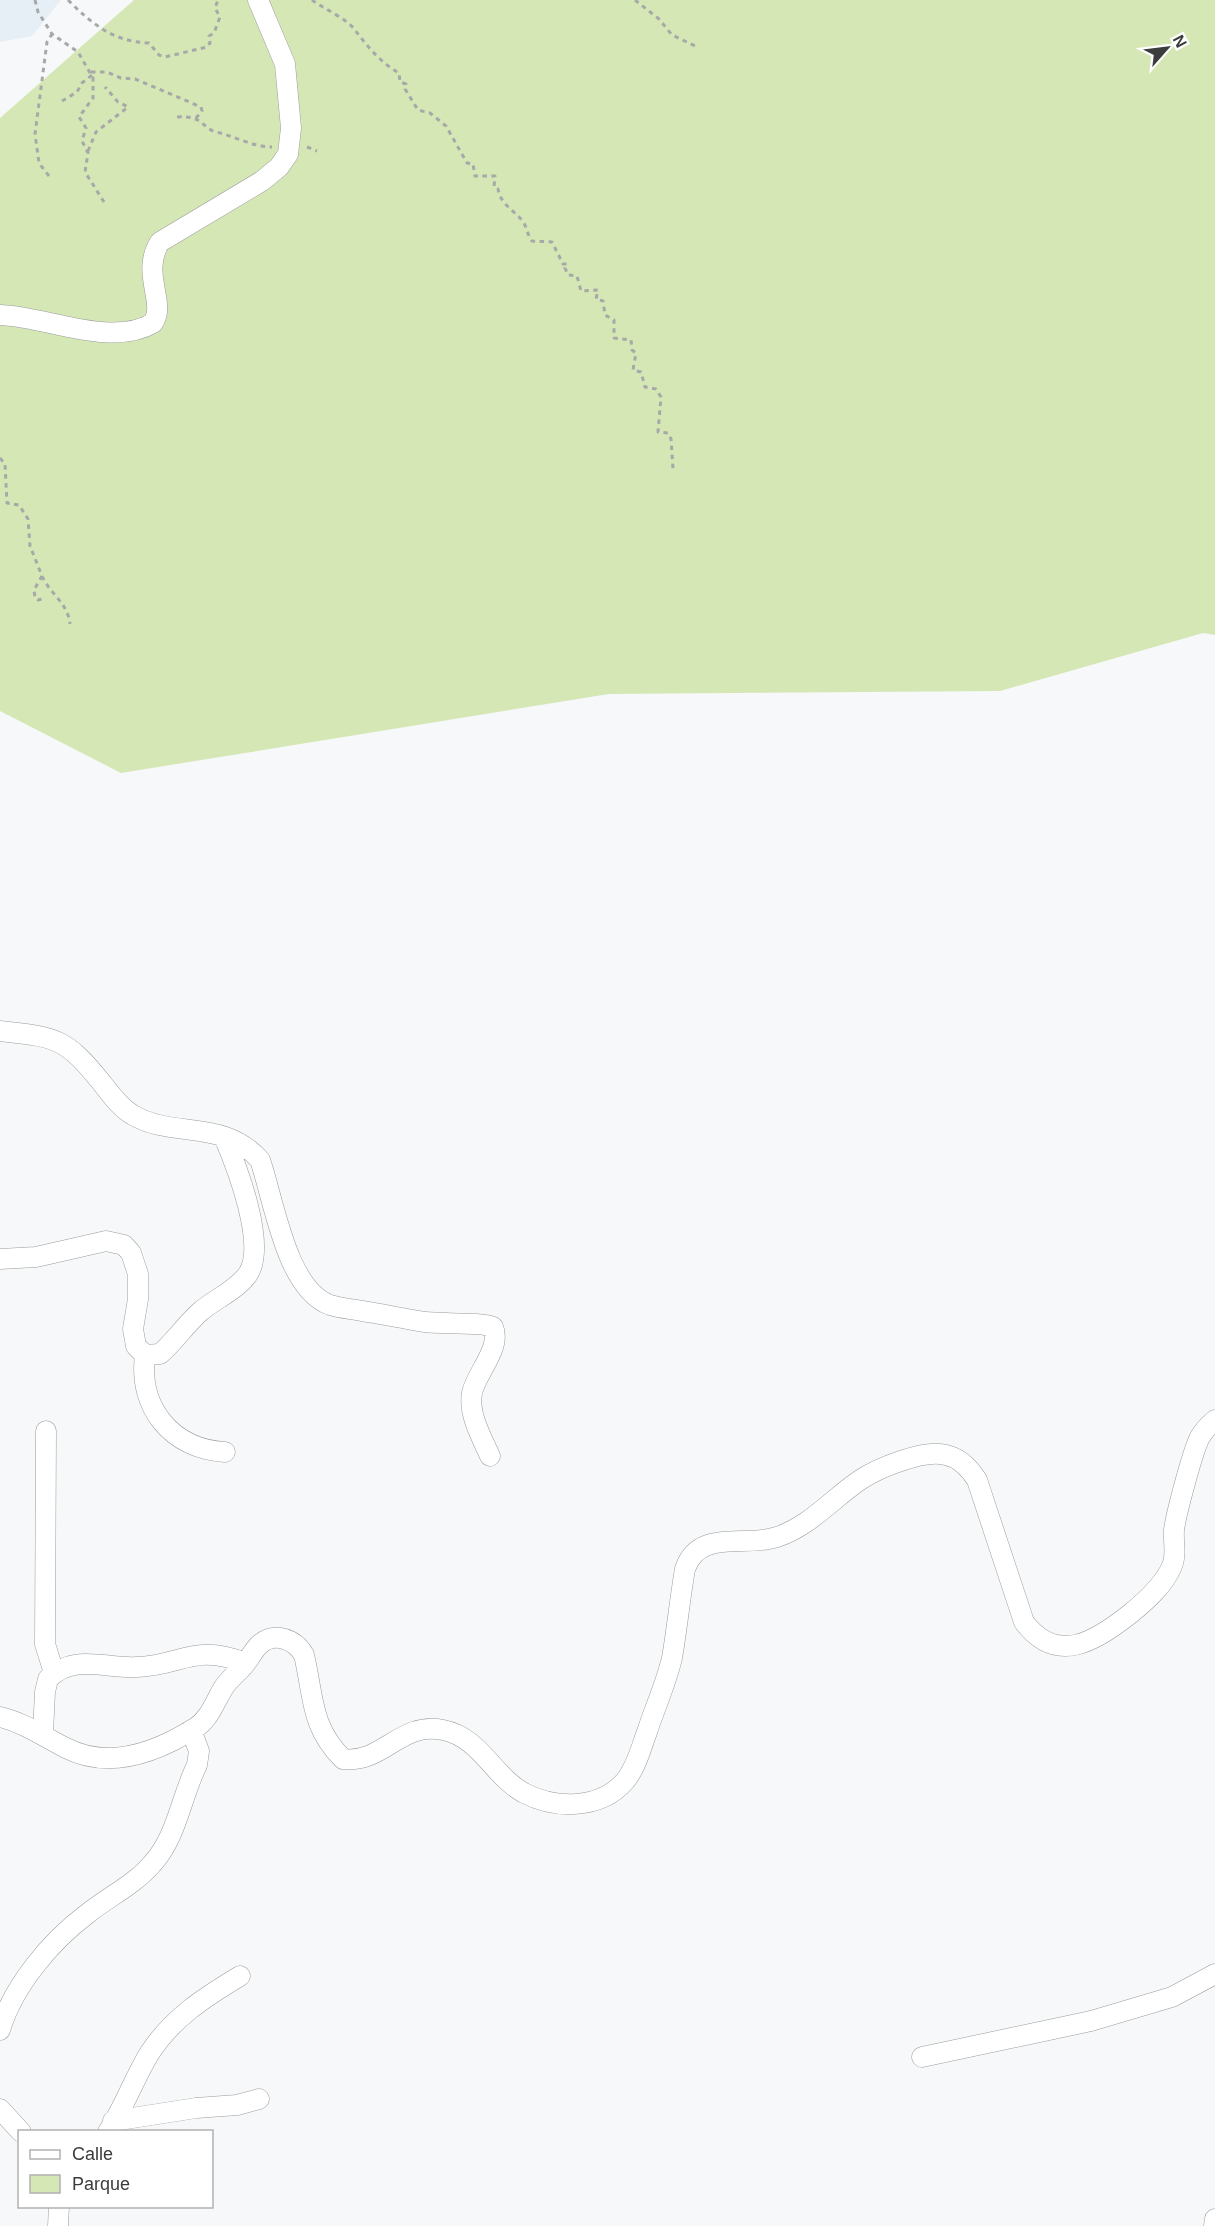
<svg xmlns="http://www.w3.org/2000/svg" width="1215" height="2226" font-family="Arial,sans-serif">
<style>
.built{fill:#e7eff6}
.green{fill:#d6e7b6}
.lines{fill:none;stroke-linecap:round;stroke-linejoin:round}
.minor-casing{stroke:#9a9c9d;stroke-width:21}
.path{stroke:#a7a8a8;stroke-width:3;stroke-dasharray:4.5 4.5;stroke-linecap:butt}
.minor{stroke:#fff;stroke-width:20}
</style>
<rect width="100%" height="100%" fill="#f7f8f9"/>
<path class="built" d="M0 0H61L32 36 0 42Z"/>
<path class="green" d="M134 0H1215V635L1203 633 1000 691 609 694 121 773 0 711V118Z"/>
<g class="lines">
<g class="minor-casing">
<path id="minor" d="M0 315C45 316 111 348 153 323 167 303 140 273 160 242L262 181 279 167 288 154 291 128 285 64 258 0
M0 1031C55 1037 65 1037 101 1082 110 1093 120 1108 133 1115 174 1139 222 1118 260 1160 274 1200 286 1289 330 1305 339 1308 352 1309 362 1311 383 1314 404 1319 425 1322 440 1324 484 1322 493 1327 502 1348 476 1373 472 1393 468 1414 482 1438 490 1456
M0 1259 36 1257 106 1241 124 1245 131 1253 138 1274V1299L133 1329 136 1346 145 1355 160 1354C174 1342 186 1324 201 1311 215 1299 237 1290 248 1274 267 1245 237 1167 224 1137
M145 1355C138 1408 172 1449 225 1452
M46 1431 45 1644 54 1673
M0 1717C25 1723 44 1737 66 1748 109 1770 157 1752 195 1728 210 1719 215 1701 224 1687 229 1679 239 1672 245 1664 250 1658 253 1651 259 1645 274 1631 295 1639 304 1655 314 1697 310 1726 343 1759 383 1764 400 1721 443 1730 480 1737 493 1776 524 1793 555 1809 600 1810 625 1781 636 1768 641 1748 647 1732 655 1707 666 1684 672 1658 677 1629 680 1598 685 1569 699 1528 745 1548 777 1537 810 1526 832 1499 860 1480 878 1468 924 1449 946 1455 960 1458 970 1469 977 1480L1024 1622C1057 1666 1096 1641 1130 1614 1146 1601 1164 1585 1172 1566 1177 1554 1173 1543 1174 1530 1176 1514 1193 1450 1200 1437 1204 1430 1209 1425 1215 1420
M43 1733 45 1692 48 1679C73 1653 105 1669 137 1667 183 1665 194 1643 246 1663
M0 2030C13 1986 51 1941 87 1914 108 1897 134 1885 152 1864 177 1837 181 1797 197 1765L199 1751 191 1730
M922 2057 1091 2021 1172 1997 1215 1974
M0 2109 21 2132
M113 2121 196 2108 237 2105 259 2099
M108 2132C124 2107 134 2079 149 2054 172 2018 205 1997 240 1976
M58 2226 59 2206
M1214 2226 1215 2219"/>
</g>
<path class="path" d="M35 0 38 12 52 34 78 52 93 78V98L79 117 86 128 82 141 88 153 85 172 104 202
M68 0C92 24 114 42 149 43L159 55 165 57 207 47 210 43 209 36 214 33 220 17 215 8 218 0
M312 0C324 9 346 18 355 30 367 46 381 63 399 73L400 82 406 84 405 89 418 110 430 113 446 126 467 163 473 164 475 176H495L494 187 498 189C501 206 515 210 524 223 527 229 528 236 532 241L552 242 563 264H567L565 268 568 275 577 276 581 291 598 290 596 299 603 301 605 315 614 320V338L631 340 632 350 636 353 633 370 641 372 645 387 656 389 661 397 658 432 668 433 671 439 673 469
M635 0 659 19 672 35 695 46
M91 72H107L121 78 135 79 201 107 202 111 196 118
M62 101 77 92 82 83 92 75
M177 117C204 115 201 128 216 132 234 136 253 147 272 147
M307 147 317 151
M88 151 96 132 128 107 118 102 105 87
M49 176 39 163 35 134 47 42 52 34
M0 458 5 464 7 503 19 505 28 519 30 546 42 576 34 590 35 598 38 600 46 598
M42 576C50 594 68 603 70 624"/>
<use href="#minor" class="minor"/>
</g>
<rect x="18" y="2130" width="195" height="78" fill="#ffffff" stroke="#b1b1b1" stroke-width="1.5"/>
<rect x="30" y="2150" width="30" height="9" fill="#ffffff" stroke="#b1b1b1" stroke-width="1.5"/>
<text x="72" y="2160" font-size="18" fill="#3b3c3c">Calle</text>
<rect x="30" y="2175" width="30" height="18" fill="#d6e7b6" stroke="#b1b1b1" stroke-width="1.5"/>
<text x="72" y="2190" font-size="18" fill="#3b3c3c">Parque</text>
<g transform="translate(1167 48) rotate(62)" stroke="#ffffff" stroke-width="4.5" paint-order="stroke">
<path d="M0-4.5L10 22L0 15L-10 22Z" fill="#3b3c3c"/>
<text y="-9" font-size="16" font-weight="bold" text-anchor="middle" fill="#3b3c3c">N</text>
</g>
</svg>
